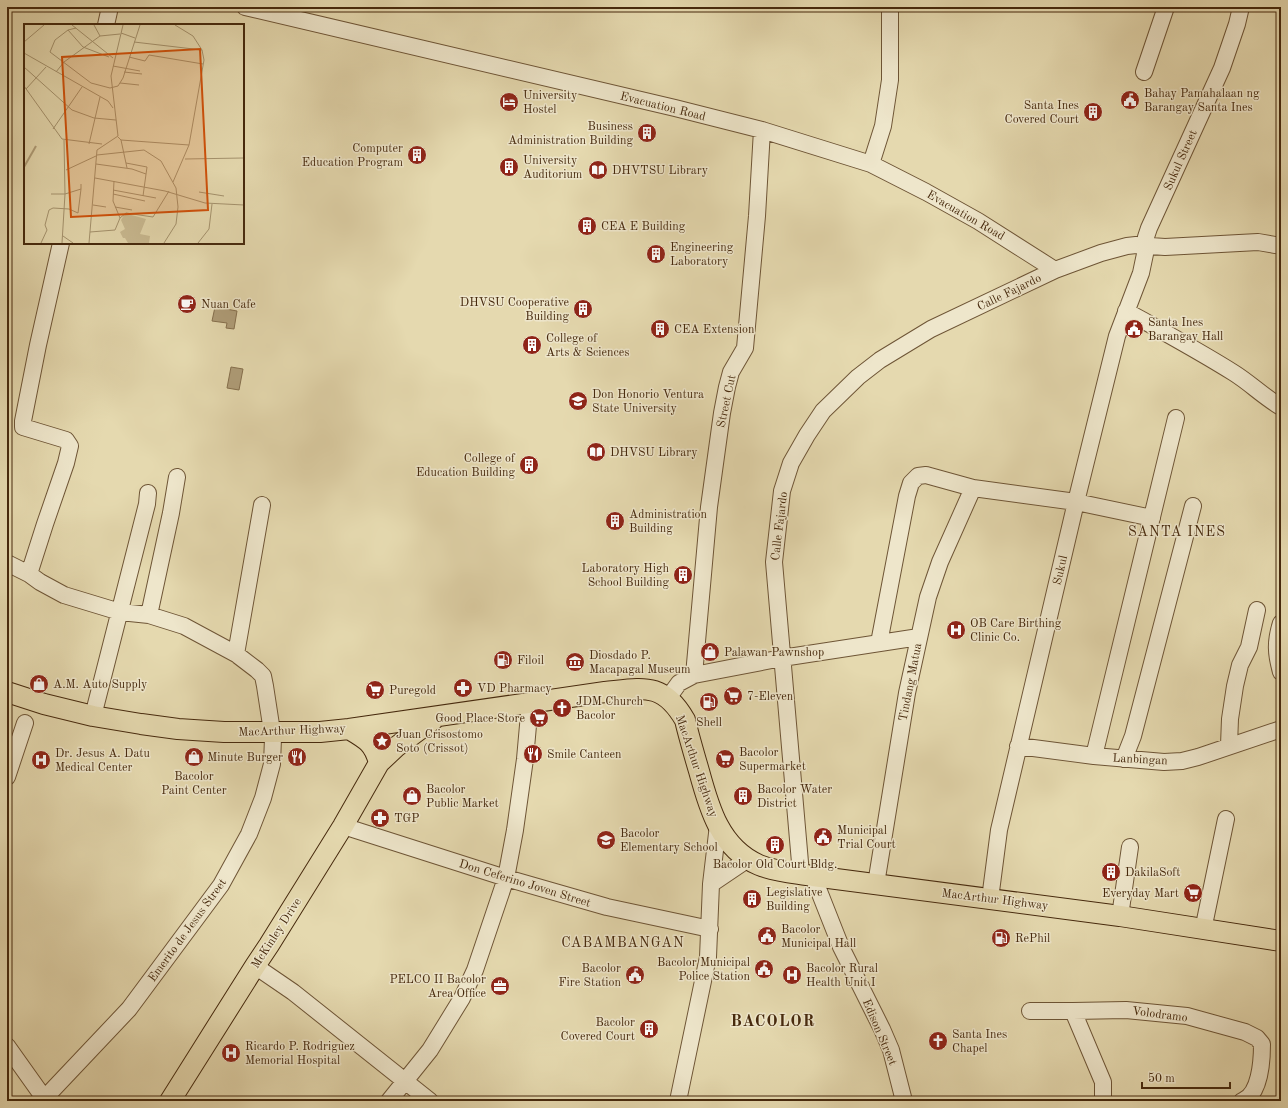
<svg xmlns="http://www.w3.org/2000/svg" width="1288" height="1108" font-family="'Old Standard TT',serif">
<style>
.water{fill:#af9d78;stroke:#856f4d}
.lines{fill:none;stroke-linecap:round;stroke-linejoin:round}
.minor-casing{stroke:#6e5536;stroke-width:18}
.major-casing{stroke:#46290d;stroke-width:22}
.minor{stroke:#eee6cb;stroke-width:16}
.major{stroke:#e5d9af;stroke-width:20}
.labels{text-anchor:middle;stroke-width:3;stroke-linejoin:round;paint-order:stroke}
.poi-label{font-size:12px;fill:#46290d;stroke:#eee6cb;text-anchor:start}
.street-label{font-size:12px;fill:#46290d;stroke:#eee6cb}
.quarter-label{font-size:14px;letter-spacing:1px;fill:#46290d;stroke:#eee6cb}
.district-label{font-size:16px;font-weight:bold;letter-spacing:1px;fill:#46290d;stroke:#eee6cb}
.inset-river{fill:none;stroke:#af9d78;stroke-width:2}
.inset-road{fill:none;stroke:#a5936e;stroke-width:1}
.view{fill:#d0520c;fill-opacity:0.15;stroke:#d0520c;stroke-width:2}
.inset-edge{fill:none;stroke:#46290d;stroke-width:2}
</style>
<rect width="100%" height="100%" fill="#e5d9af"/>
<filter id="stains"><feTurbulence type="fractalNoise" baseFrequency=".005" numOctaves="4"/><feColorMatrix values="0 0 0 0 .2 0 0 0 0 .09 0 0 0 0 .02 0 0 0 .5 -.17"/></filter>
<radialGradient id="worn" r=".72"><stop offset=".6" stop-color="#630" stop-opacity="0"/><stop offset="1" stop-color="#630" stop-opacity=".3"/></radialGradient>
<path class="water" d="M215 307 237 311 234 329 226 328 227 323 212 321Z
M231 367 243 369 239 390 227 388Z"/>
<g class="lines">
<g class="minor-casing">
<path id="minor" d="M245 7 675 108 762 130 871 164 926 192 978 221 1055 270
M106 25 110 7
M1144 72 1166 7
M871 164 883 126 890 80V7
M1126 311C1162 331 1199 351 1234 373 1250 383 1264 397 1281 407
M7 563 29 574 40 582 64 595 120 612 149 615 184 626 236 654 257 670 263 676 265 686 273 738 272 764 263 798 249 834 221 885 129 1009 42 1101
M29 574 45 524 66 463 70 446 66 440 23 427V421L38 345 61 243
M149 615 171 513 177 477
M1281 623C1275 642 1276 654 1281 672
M879 643 907 496 911 483 918 476 926 475 973 488 1076 502 1152 518
M236 654 262 505
M694 675 709 507 722 413 727 387 731 372 745 348 757 216 762 130
M668 698 679 683 694 675 782 658 919 637
M93 716 147 504 148 493
M1229 745 1230 719 1235 686 1240 665 1249 647 1257 610
M1018 746 1094 756 1164 762 1182 761 1198 757 1281 729
M1094 756 1176 418
M1124 759 1133 736 1193 506
M7 777 25 723
M343 826 506 878 607 907 710 929
M801 874 774 562 782 491 791 463 807 435 823 411 858 377 880 360 931 329 1055 270 1101 253 1127 246 1136 245 1165 247 1258 242 1281 246
M813 876 841 947 882 1029 891 1050 904 1101
M711 884 748 859
M876 884 907 693 928 597 940 562 973 488
M990 899 999 830 1076 502 1117 336 1141 273 1145 254 1146 237 1149 228 1222 68 1237 24 1241 7
M1120 916 1130 847
M1203 930 1226 819
M255 966 293 992 430 1101
M1030 1011H1073L1103 1082V1101
M1073 1011 1126 1010 1187 1016 1245 1032 1257 1038 1262 1044C1262 1061 1260 1095 1242 1101
M7 1046 44 1098 48 1101
M389 1101 430 1050 462 998 475 970 506 878 515 830 525 759 530 703
M678 1101 708 957 711 884 718 825"/>
</g>
<g class="major-casing">
<path id="major" d="M7 692 44 704 93 716 141 724 178 729 224 732H320L349 729 605 692C644 688 663 682 685 720 689 737 694 754 699 771 709 808 720 848 759 865 776 872 796 873 813 876L1120 916 1281 941
M349 729C366 739 374 743 379 763
M170 1101 255 966 269 945 343 826 379 763 396 747 434 719"/>
</g>
<use href="#minor" class="minor"/>
<use href="#major" class="major"/>
</g>
<defs>
<g id="civic-disc" transform="scale(1)"><circle r="9.5" fill="#8f2418" stroke="#eee6cb"/><path d="M-.6-6.5H3V-4.5H.6V-3L4-1V1h2V6H-6V1h2V-1L-.6-3ZM-1.2 2.5V6h2.4V2.5Z" fill="#fff"/></g>
<g id="hotel-disc" transform="scale(1)"><circle r="9.5" fill="#8f2418" stroke="#eee6cb"/><path d="M-6-4.5h1.5V1H6V5H4.5V3h-9V5H-6ZM-4 0a1.8 1.8 0 1 1 3.6 0ZM.5 0V-2.5h3Q6-2.5 6 0Z" fill="#fff"/></g>
<g id="building-disc" transform="scale(1)"><circle r="9.5" fill="#8f2418" stroke="#eee6cb"/><path d="M-4-6H4V6H1V3H-1V6H-4ZM-2.5-4.3h1.7v1.8h-1.7ZM.8-4.3h1.7v1.8H.8ZM-2.5-1h1.7V.8h-1.7ZM.8-1h1.7V.8H.8Z" fill="#fff"/></g>
<g id="library-disc" transform="scale(1)"><circle r="9.5" fill="#8f2418" stroke="#eee6cb"/><path d="M-6-4Q-3-5.5-.7-3.5V5Q-3 3-6 4ZM6-4Q3-5.5 .7-3.5V5Q3 3 6 4Z" fill="#fff"/></g>
<g id="cafe-disc" transform="scale(1)"><circle r="9.5" fill="#8f2418" stroke="#eee6cb"/><path d="M-5.5-4.5H6V0H3Q3 3.5 0 3.5H-2.5Q-5.5 3.5-5.5 0ZM3-3.2v2h1.7v-2ZM-6 4.5H4V6H-6Z" fill="#fff"/></g>
<g id="university-disc" transform="scale(1)"><circle r="9.5" fill="#8f2418" stroke="#eee6cb"/><path d="M0-5L7-2L0 1L-7-2ZM-4 1L0 2.5L4 1V4Q0 6-4 4Z" fill="#fff"/></g>
<g id="hospital-disc" transform="scale(1)"><circle r="9.5" fill="#8f2418" stroke="#eee6cb"/><path d="M-5-5h3v3.5h4V-5h3V5h-3V1.5h-4V5h-3Z" fill="#fff"/></g>
<g id="shop-disc" transform="scale(1)"><circle r="9.5" fill="#8f2418" stroke="#eee6cb"/><path d="M-5-2.5h2.3a2.7 3.5 0 0 1 5.4 0H5L5.5 6h-11ZM-1.5-2.5h3a1.5 2.3 0 0 0-3 0Z" fill="#fff"/></g>
<g id="fuel-disc" transform="scale(1)"><circle r="9.5" fill="#8f2418" stroke="#eee6cb"/><path d="M-5.5-6h7V0h2V4h1.3V-2.5L3-4.5l.8-.8L6-3V5H2.5V1h-1V6h-7ZM-4.2-4.7v3.2H.2V-4.7Z" fill="#fff"/></g>
<g id="museum-disc" transform="scale(1)"><circle r="9.5" fill="#8f2418" stroke="#eee6cb"/><path d="M0-6L6-3V-2H-6V-3ZM-5-1h2V3h-2ZM-1-1h2V3h-2ZM3-1h2V3H3ZM-6 4H6V6H-6Z" fill="#fff"/></g>
<g id="pharmacy-disc" transform="scale(1)"><circle r="9.5" fill="#8f2418" stroke="#eee6cb"/><path d="M-2-6h4v4h4v4h-4v4h-4v-4h-4v-4h4Z" fill="#fff"/></g>
<g id="supermarket-disc" transform="scale(1)"><circle r="9.5" fill="#8f2418" stroke="#eee6cb"/><path d="M-6-5.5h2.5l.6 2H6L4.5 2H-2.5L-4.4-4H-6ZM-1.5 3.2a1.3 1.3 0 1 0 .1 0ZM3 3.2a1.3 1.3 0 1 0 .1 0Z" fill="#fff"/></g>
<g id="church-disc" transform="scale(1)"><circle r="9.5" fill="#8f2418" stroke="#eee6cb"/><path d="M-1.2-6h2.4v3.5h3.3v2.4h-3.3V6h-2.4V-.1h-3.3v-2.4h3.3Z" fill="#fff"/></g>
<g id="sight-disc" transform="scale(1)"><circle r="9.5" fill="#8f2418" stroke="#eee6cb"/><path d="M0-6L1.8-2.2L6-1.7L2.9 1.2L3.7 5.4L0 3.3L-3.7 5.4L-2.9 1.2L-6-1.7L-1.8-2.2Z" fill="#fff"/></g>
<g id="restaurant-disc" transform="scale(1)"><circle r="9.5" fill="#8f2418" stroke="#eee6cb"/><path d="M-5-6h1v4h1v-4h1v4h1v-4h1v5L-1.5 .5V6h-2V.5L-5-1ZM5-6V6H3V1.5H1.5Q1.5-4 5-6Z" fill="#fff"/></g>
<g id="school-disc" transform="scale(1)"><circle r="9.5" fill="#8f2418" stroke="#eee6cb"/><path d="M0-5L7-2L0 1L-7-2ZM-4 1L0 2.5L4 1V4Q0 6-4 4Z" fill="#fff"/></g>
<g id="office-disc" transform="scale(1)"><circle r="9.5" fill="#8f2418" stroke="#eee6cb"/><path d="M-6-3h4V-5.5h4V-3h4V5H-6ZM-1-4.5V-3h2v-1.5ZM-6 0V1H6V0Z" fill="#fff"/></g>
</defs>
<g fill-rule="evenodd">
<use href="#civic-disc" x="1130" y="100"/>
<use href="#hotel-disc" x="509" y="102"/>
<use href="#building-disc" x="1093" y="112"/>
<use href="#building-disc" x="647" y="133"/>
<use href="#building-disc" x="417" y="155"/>
<use href="#building-disc" x="509" y="167"/>
<use href="#library-disc" x="598" y="170"/>
<use href="#building-disc" x="587" y="226"/>
<use href="#building-disc" x="656" y="254"/>
<use href="#cafe-disc" x="187" y="304"/>
<use href="#building-disc" x="583" y="309"/>
<use href="#building-disc" x="660" y="329"/>
<use href="#civic-disc" x="1134" y="329"/>
<use href="#building-disc" x="532" y="345"/>
<use href="#university-disc" x="578" y="401"/>
<use href="#library-disc" x="596" y="452"/>
<use href="#building-disc" x="529" y="465"/>
<use href="#building-disc" x="615" y="521"/>
<use href="#building-disc" x="683" y="575"/>
<use href="#hospital-disc" x="956" y="630"/>
<use href="#shop-disc" x="710" y="652"/>
<use href="#fuel-disc" x="503" y="660"/>
<use href="#museum-disc" x="575" y="662"/>
<use href="#shop-disc" x="39" y="684"/>
<use href="#pharmacy-disc" x="463" y="688"/>
<use href="#supermarket-disc" x="375" y="690"/>
<use href="#supermarket-disc" x="733" y="696"/>
<use href="#fuel-disc" x="709" y="702"/>
<use href="#church-disc" x="562" y="708"/>
<use href="#supermarket-disc" x="539" y="718"/>
<use href="#sight-disc" x="382" y="741"/>
<use href="#restaurant-disc" x="533" y="754"/>
<use href="#shop-disc" x="194" y="757"/>
<use href="#restaurant-disc" x="297" y="757"/>
<use href="#supermarket-disc" x="725" y="759"/>
<use href="#hospital-disc" x="41" y="760"/>
<use href="#shop-disc" x="412" y="796"/>
<use href="#building-disc" x="743" y="796"/>
<use href="#pharmacy-disc" x="380" y="818"/>
<use href="#civic-disc" x="823" y="837"/>
<use href="#school-disc" x="606" y="840"/>
<use href="#building-disc" x="775" y="845"/>
<use href="#building-disc" x="1111" y="872"/>
<use href="#supermarket-disc" x="1193" y="893"/>
<use href="#building-disc" x="752" y="899"/>
<use href="#civic-disc" x="767" y="936"/>
<use href="#fuel-disc" x="1001" y="938"/>
<use href="#civic-disc" x="764" y="969"/>
<use href="#civic-disc" x="635" y="975"/>
<use href="#hospital-disc" x="792" y="975"/>
<use href="#office-disc" x="500" y="986"/>
<use href="#building-disc" x="649" y="1029"/>
<use href="#church-disc" x="938" y="1041"/>
<use href="#hospital-disc" x="231" y="1053"/>
</g>
<g class="labels">
<g class="poi-label">
<text x="1144" y="97">Bahay Pamahalaan ng<tspan x="1144" dy="14">Barangay Santa Ines</tspan></text>
<text x="523" y="99">University<tspan x="523" dy="14">Hostel</tspan></text>
<text x="1079" y="109" text-anchor="end">Santa Ines<tspan x="1079" dy="14">Covered Court</tspan></text>
<text x="633" y="130" text-anchor="end">Business<tspan x="633" dy="14">Administration Building</tspan></text>
<text x="403" y="152" text-anchor="end">Computer<tspan x="403" dy="14">Education Program</tspan></text>
<text x="523" y="164">University<tspan x="523" dy="14">Auditorium</tspan></text>
<text x="612" y="174">DHVTSU Library</text>
<text x="601" y="230">CEA E Building</text>
<text x="670" y="251">Engineering<tspan x="670" dy="14">Laboratory</tspan></text>
<text x="569" y="306" text-anchor="end">DHVSU Cooperative<tspan x="569" dy="14">Building</tspan></text>
<text x="201" y="308">Nuan Cafe</text>
<text x="1148" y="326">Santa Ines<tspan x="1148" dy="14">Barangay Hall</tspan></text>
<text x="674" y="333">CEA Extension</text>
<text x="546" y="342">College of<tspan x="546" dy="14">Arts &amp; Sciences</tspan></text>
<text x="592" y="398">Don Honorio Ventura<tspan x="592" dy="14">State University</tspan></text>
<text x="610" y="456">DHVSU Library</text>
<text x="515" y="462" text-anchor="end">College of<tspan x="515" dy="14">Education Building</tspan></text>
<text x="629" y="518">Administration<tspan x="629" dy="14">Building</tspan></text>
<text x="669" y="572" text-anchor="end">Laboratory High<tspan x="669" dy="14">School Building</tspan></text>
<text x="970" y="627">OB Care Birthing<tspan x="970" dy="14">Clinic Co.</tspan></text>
<text x="724" y="656">Palawan Pawnshop</text>
<text x="589" y="659">Diosdado P.<tspan x="589" dy="14">Macapagal Museum</tspan></text>
<text x="517" y="664">Filoil</text>
<text x="53" y="688">A.M. Auto Supply</text>
<text x="477" y="692">VD Pharmacy</text>
<text x="389" y="694">Puregold</text>
<text x="747" y="700">7-Eleven</text>
<text x="576" y="705">JDM Church<tspan x="576" dy="14">Bacolor</tspan></text>
<text x="525" y="722" text-anchor="end">Good Place Store</text>
<text x="709" y="726" text-anchor="middle">Shell</text>
<text x="396" y="738">Juan Crisostomo<tspan x="396" dy="14">Soto (Crissot)</tspan></text>
<text x="739" y="756">Bacolor<tspan x="739" dy="14">Supermarket</tspan></text>
<text x="55" y="757">Dr. Jesus A. Datu<tspan x="55" dy="14">Medical Center</tspan></text>
<text x="547" y="758">Smile Canteen</text>
<text x="283" y="761" text-anchor="end">Minute Burger</text>
<text x="194" y="780" text-anchor="middle">Bacolor<tspan x="194" dy="14">Paint Center</tspan></text>
<text x="426" y="793">Bacolor<tspan x="426" dy="14">Public Market</tspan></text>
<text x="757" y="793">Bacolor Water<tspan x="757" dy="14">District</tspan></text>
<text x="394" y="822">TGP</text>
<text x="837" y="834">Municipal<tspan x="837" dy="14">Trial Court</tspan></text>
<text x="620" y="837">Bacolor<tspan x="620" dy="14">Elementary School</tspan></text>
<text x="775" y="868" text-anchor="middle">Bacolor Old Court Bldg.</text>
<text x="1125" y="876">DakilaSoft</text>
<text x="766" y="896">Legislative<tspan x="766" dy="14">Building</tspan></text>
<text x="1179" y="897" text-anchor="end">Everyday Mart</text>
<text x="781" y="933">Bacolor<tspan x="781" dy="14">Municipal Hall</tspan></text>
<text x="1015" y="942">RePhil</text>
<text x="750" y="966" text-anchor="end">Bacolor Municipal<tspan x="750" dy="14">Police Station</tspan></text>
<text x="621" y="972" text-anchor="end">Bacolor<tspan x="621" dy="14">Fire Station</tspan></text>
<text x="806" y="972">Bacolor Rural<tspan x="806" dy="14">Health Unit I</tspan></text>
<text x="486" y="983" text-anchor="end">PELCO II Bacolor<tspan x="486" dy="14">Area Office</tspan></text>
<text x="635" y="1026" text-anchor="end">Bacolor<tspan x="635" dy="14">Covered Court</tspan></text>
<text x="952" y="1038">Santa Ines<tspan x="952" dy="14">Chapel</tspan></text>
<text x="245" y="1050">Ricardo P. Rodriguez<tspan x="245" dy="14">Memorial Hospital</tspan></text>
</g>
<g class="street-label">
<text transform="translate(663 106) rotate(14)" y="4">Evacuation Road</text>
<text transform="translate(1180 160) rotate(-66)" y="4">Sukul Street</text>
<text transform="translate(966 215) rotate(30)" y="4">Evacuation Road</text>
<text transform="translate(1009 292) rotate(-26)" y="4">Calle Fajardo</text>
<text transform="translate(726 401) rotate(-78)" y="4">Street Cut</text>
<text transform="translate(779 526) rotate(-83)" y="4">Calle Fajardo</text>
<text transform="translate(1060 570) rotate(-77)" y="4">Sukul</text>
<text transform="translate(910 682) rotate(-79)" y="4">Tindang Matua</text>
<text transform="translate(292 730) rotate(-2)" y="4">MacArthur Highway</text>
<text transform="translate(1140 759) rotate(3)" y="4">Lanbingan</text>
<text transform="translate(697 766) rotate(71)" y="4">MacArthur Highway</text>
<text transform="translate(525 883) rotate(17)" y="4">Don Ceferino Joven Street</text>
<text transform="translate(995 899) rotate(7)" y="4">MacArthur Highway</text>
<text transform="translate(187 930) rotate(-54)" y="4">Emerito de Jesus Street</text>
<text transform="translate(276 933) rotate(-57)" y="4">McKinley Drive</text>
<text transform="translate(1160 1014) rotate(7)" y="4">Volodramo</text>
<text transform="translate(880 1032) rotate(67)" y="4">Edison Street</text>
</g>
<g class="quarter-label">
<text x="1177" y="536">SANTA INES</text>
<text x="623" y="947">CABAMBANGAN</text>
</g>
<g class="district-label">
<text x="773" y="1026">BACOLOR</text>
</g>
</g>
<g transform="translate(24 24)">
<rect width="220" height="220" fill="#e5d9af"/>
<path d="M104 190 122 195 116 210 126 212 125 219H104L101 214H99L96 208 101 205 97 196 100 191Z" fill="#cabb93"/>
<path class="inset-river" d="M0 143 12 122"/>
<path class="inset-road" d="M48 1 89 34M70 1 76 12M52 4 44 6 31 16 26 28 67 59 86 64 94 62 99 54 116 1M44 6 59 23 85 33M97 9 111 14M0 18 20 1M110 18 178 26M0 29 84 77 89 84M105 33 121 37 125 31 179 40M89 42 116 47M0 43 48 86 70 94 92 96M32 48 40 38 76 12 96 10M100 48 118 50M96 59 115 61M0 62 38 115 78 120M2 65 22 43M29 105 58 63M94 113 97 116 103 144M97 116 165 121M65 120 76 73M73 131 120 126 137 137 152 164 154 183 152 200 140 219M161 135 219 134M102 139 123 143 119 172M72 140 108 145 122 150M42 146 72 132M71 154 141 167 181 179 220 181M90 157 89 177 96 194M149 158 165 121 180 36 178 26 169 12 151 1M89 166 132 174M175 168 200 172M27 170H41M41 170 57 165V160M89 170 121 177M69 181 82 183M91 183 108 186M66 208 91 206 96 194 102 189 129 193 145 167M39 212 49 219M17 219 23 206 21 201 25 186 29 184 45 185 54 189 57 165M38 219 41 170 40 116M65 219 73 126 94 112 87 52 99 1M174 219 185 205 188 180"/>
<path class="view" d="M176 25 184 186 47 193 38 33Z"/>
<rect width="220" height="220" class="inset-edge"/>
</g>
<rect width="1288" height="1108" fill="none" stroke="#e5d9af" stroke-width="24"/>
<rect x="8" y="8" width="1272" height="1092" fill="none" stroke="#46290d" stroke-width="2"/>
<rect x="12" y="12" width="1264" height="1084" fill="none" stroke="#46290d"/>
<path d="M1142 1082v6h88v-6" fill="none" stroke="#46290d" stroke-width="2"/>
<text x="1148" y="1082" font-size="12" fill="#46290d" stroke="#eee6cb" stroke-width="3" paint-order="stroke">50 m</text>
<rect width="100%" height="100%" filter="url(#stains)"/>
<rect width="100%" height="100%" fill="url(#worn)"/>
</svg>
